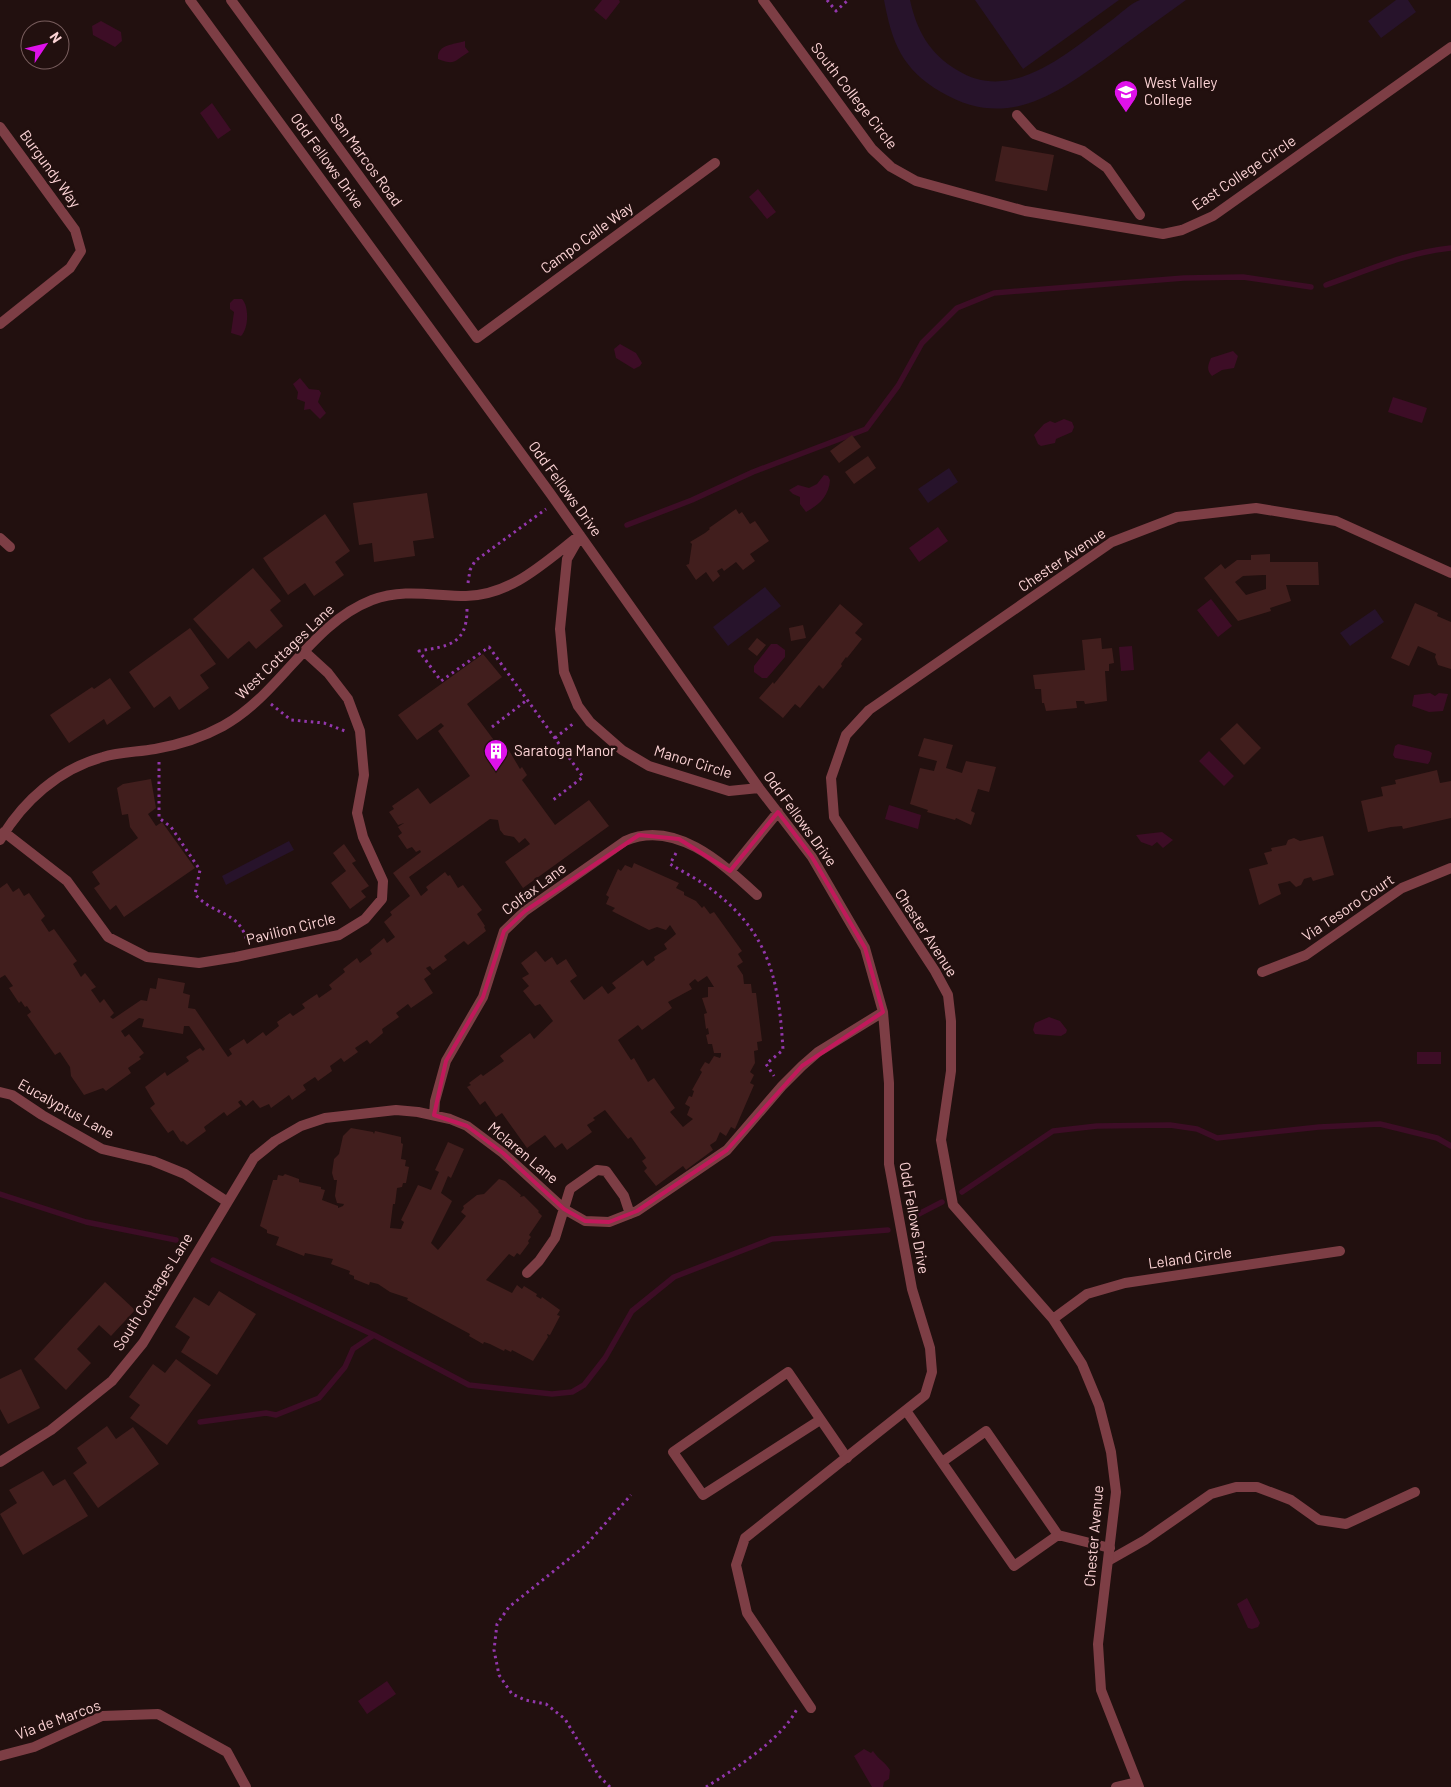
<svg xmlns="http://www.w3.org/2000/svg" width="1451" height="1787" font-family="Barlow,sans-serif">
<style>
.green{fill:#27132b}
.water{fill:#3d0d26}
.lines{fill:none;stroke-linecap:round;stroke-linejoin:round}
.stream{stroke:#3d0d26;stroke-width:5.5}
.building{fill:#411e1d;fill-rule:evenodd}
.path{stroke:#9237ac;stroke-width:3;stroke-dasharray:2.5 4;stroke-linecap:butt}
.lane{stroke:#7d3e45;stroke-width:10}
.street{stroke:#7d3e45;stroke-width:10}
.marked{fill:none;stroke:#c2185b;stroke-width:4;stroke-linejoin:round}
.labels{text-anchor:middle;stroke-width:5;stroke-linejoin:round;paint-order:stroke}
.poi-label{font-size:15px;fill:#fcd3d5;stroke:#22100f;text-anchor:start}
.street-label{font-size:15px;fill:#fcd3d5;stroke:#22100f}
</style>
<rect width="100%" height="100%" fill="#22100f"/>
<path class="green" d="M884 0H910C917 31 929 53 957 70 1013 105 1069 51 1112 20 1120 14 1131 3 1140 0 1150 0 1174 0 1186 0 1160 19 1134 37 1109 56 1056 94 1007 131 941 92 902 69 892 43 884 0Z
M975 0H1119L1023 69Z
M1396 0H1408L1416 12 1381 38 1368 21Z
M949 468 958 482 928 503 918 489Z
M765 587 781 606 728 646 713 627Z
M1375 609 1384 622 1350 646 1340 633Z
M289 841 294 850 226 885 222 876Z"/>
<path class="water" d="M602 0H619L620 2 606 20 594 10Z
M101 21 121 32 122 41 115 47 93 35 92 26Z
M465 41V47L469 52C453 61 456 66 438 59 437 44 453 45 465 41Z
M212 103 231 130 218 139 200 113Z
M758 189 776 212 767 219 749 197Z
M234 299H242C249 306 249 328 241 336L231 333 234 312 230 309V303Z
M620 344 636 353 642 363 640 366 634 369 616 358 614 349Z
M1233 351 1238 356 1234 368 1222 370 1212 376C1206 370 1208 365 1211 358Z
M300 378 309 389 319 390 321 393 318 402 326 413 320 419 310 409 304 410 305 402 297 399 298 392 293 384Z
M1393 397 1427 408 1422 423 1388 412Z
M1064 419 1072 422 1074 427 1072 432 1056 439 1055 443 1041 446 1038 444 1034 435 1044 424 1050 421 1055 423Z
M824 475 828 476 830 480C829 496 819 505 806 512L800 504V497L793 494 789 490 798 485 809 488 817 484Z
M938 527 948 541 919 562 909 548Z
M1211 599 1232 626 1218 637 1197 610Z
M771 644H777L785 650V657L767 678H762L754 672V666Z
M1132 646 1134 670 1121 671 1119 647Z
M1430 693 1435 696 1439 693 1448 694 1443 711 1429 712 1412 706 1414 695Z
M1398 744 1429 751 1432 753 1430 761 1428 764 1395 758 1393 755 1395 746Z
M1209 751 1234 776 1224 786 1199 761Z
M889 805 921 815 918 829 885 819Z
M1162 832 1173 840 1163 848 1157 842 1152 846 1141 842 1136 835Z
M1049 1017 1060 1021 1067 1030 1066 1033 1061 1036 1035 1034 1033 1030 1035 1023Z
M1417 1052H1441V1064H1417Z
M1247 1598 1260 1623 1258 1627 1252 1629 1248 1628 1237 1604Z
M387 1681 396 1694 367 1714 358 1701Z
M864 1749 871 1753 873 1751C878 1759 885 1762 890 1770L889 1779 884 1782 883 1787H872L854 1756Z"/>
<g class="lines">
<path class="stream" d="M1326 285C1366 271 1408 252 1451 248
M627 525 692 500 753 472 866 429 898 386 922 343 957 308 994 293 1184 278 1243 277 1311 287
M962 1192 1053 1131 1097 1126 1170 1125 1197 1129 1217 1138 1319 1127 1380 1124 1437 1138 1451 1146
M0 1194 86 1222 176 1240
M911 1218 942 1202
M213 1260 374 1335
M200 1422 266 1413 276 1415 319 1398 345 1367 353 1349 374 1335 469 1385 552 1394 572 1392 584 1385 605 1358 632 1311 674 1277 772 1239 888 1230"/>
</g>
<path class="building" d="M1002 146 1054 155 1047 191 995 181Z
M852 435 861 447 839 463 830 451Z
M868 456 876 468 854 484 845 472Z
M427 493 434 538 413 541 415 556 374 562 372 543 359 545 353 503Z
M736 509 739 514 742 512 750 524 755 521 769 541 750 554 755 561 743 570 736 562 724 571 722 568 717 571 720 576 713 582 706 572 696 580 686 565 689 564 692 544 690 542 705 533 710 529 709 528Z
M325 514 350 551 335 562 344 575 314 596 305 583 288 595 263 558Z
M1270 554V562H1318L1319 585H1286L1291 601 1270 608 1271 611 1238 621 1204 578 1221 564 1225 569 1237 560H1251V555ZM1263 575H1266V589L1246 595 1235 582 1243 576Z
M253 568 281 601 270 610 283 626 256 649 249 641 228 659 193 619Z
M1415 603 1438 613 1437 616 1451 622V669L1438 665 1435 657 1436 654 1418 646 1409 666 1391 658Z
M840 604 863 624 855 633 862 639 847 658 846 657 841 664 842 666 823 689 819 685 800 708 795 704 783 718 759 698 773 682 774 684Z
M803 625 806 638 791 641 789 628Z
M190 628 216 664 200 675 209 688 179 710 170 696 154 708 129 672Z
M757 638 766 645 757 656 748 649Z
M1101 638 1102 649 1112 648 1114 663 1109 664V671H1105L1107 701 1085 704 1084 701H1076L1077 708 1046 711 1044 703H1042L1041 689H1035L1033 675 1085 670 1082 640Z
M483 654 502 677 467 704 502 751 507 747 520 769 522 767 527 775 522 780 555 825 589 800 609 826 523 888 505 862 530 844 525 838 519 843 514 837 504 835 500 830 498 820 490 819 409 877 421 896 428 890 426 887 445 872 448 876 450 875 458 888 463 885 482 910 477 914 485 926 484 927 486 931 468 945 464 941 444 956 447 960 433 970 430 966 426 968 431 974 424 979 433 993 411 1008 408 1004 396 1013 399 1017 382 1029 383 1033 370 1044 367 1040 355 1048 358 1052 344 1062 341 1058 330 1066 332 1071 318 1081 315 1077 303 1085 306 1090 292 1100 289 1095 271 1108 269 1104 260 1108 253 1100 246 1106 241 1100 238 1102 241 1106 227 1116 224 1112 204 1127 206 1131 187 1145 183 1141 181 1142 173 1130 168 1133 150 1108 155 1104 145 1087 165 1072 167 1076 189 1061 186 1057 200 1048 203 1051 205 1049 189 1026H184L183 1034 142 1027 144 1019 139 1018 121 1031 125 1037 129 1034 144 1053 139 1057 141 1059 128 1068 131 1073 106 1091 103 1088 84 1095 71 1076 70 1067 60 1052 55 1055 27 1015 31 1012 27 1006 25 1007 21 1001 19 1003 9 988 13 986 5 975 0 978V888L7 883 13 892 19 888 24 896 29 893 45 916 41 920 49 932 54 929 77 961 73 964 81 977 85 973 96 987 91 990 100 1003 104 999 114 1013 110 1017 113 1019 141 1000 147 1001 150 988 156 989 158 978 185 983 183 993 190 995 188 1008 195 1009 228 1057 232 1054 229 1049 244 1039 247 1044 263 1032 266 1036 279 1026 277 1022 290 1013 293 1016 305 1008 302 1004 317 994 319 998 332 989 329 985 345 972 343 969 357 958 360 963 372 954 370 950 384 938 387 943 395 937 384 922 392 915 390 912 410 896 393 873 421 852 420 850 416 852 412 847 407 849 398 836 402 833 398 827 404 823 398 825 389 812 394 809 392 806 418 788 430 804 470 776 438 731 444 726 441 723 417 740 398 715Z
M110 678 131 708 107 725 104 719 69 743 50 715 92 687 94 689Z
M1237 723 1261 748 1244 765 1220 739Z
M924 738 953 745 946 768 962 773 966 761 996 767 989 792 978 789 971 811 975 813 971 825 956 818 955 820 927 812 928 810 910 804 920 768 934 771 937 761 918 756Z
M1437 770 1440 783 1451 781V818L1403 829 1402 826 1391 827 1368 832 1361 801 1383 796 1381 787 1396 784 1395 780Z
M151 779 156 808 148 814 156 826 162 822 195 868 124 917 116 905 110 910 94 888 100 884 92 872 138 838 130 827 128 814 122 815 117 788 123 784Z
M1323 836 1334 875 1313 881 1311 877 1304 879 1301 885 1296 887 1290 881 1278 884 1281 894 1259 905 1249 869 1268 864 1264 853 1272 851 1271 848 1286 845 1288 840 1294 838 1300 841Z
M344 844 356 861 352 863 369 886 361 891 366 897 350 909 331 883 346 871 333 853Z
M634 863 679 883 676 888 684 892V895L696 901 702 908 704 906 710 914 714 912 742 951 738 954 743 962 737 966 743 975 744 984H751L752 993H756L762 1041 757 1042 758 1050 754 1051 755 1063 750 1072 754 1075 750 1083 754 1085 735 1129 731 1127 726 1136 720 1132 716 1141 710 1145 713 1150 686 1170 683 1166 656 1186 644 1171 647 1168 642 1161 646 1158 631 1137 628 1139 605 1110 593 1118 595 1120 587 1125 592 1132 567 1150 562 1143 555 1148 545 1135 527 1148 502 1113 496 1117 485 1101 480 1105 467 1087 471 1085 469 1083 481 1074 483 1076 504 1061 500 1056 530 1033 534 1039 553 1021 540 1004 535 1006 523 991 529 986 522 978 529 974 521 963 536 951 545 962 552 957 557 965 566 959 577 976 570 981 584 1000 602 986 608 994 616 988 612 983 643 960 647 966 655 960 654 957 667 949 664 944 676 934 670 925 666 930 657 927 649 930 612 911 615 908 606 904 609 897 606 895 618 869 621 871 625 865 632 868ZM707 976 714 987H708V997L702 998 707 1013 704 1014 706 1029 708 1028 709 1034 706 1035 708 1044H712L714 1053H721V1056L720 1058 714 1056 709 1064 705 1062 700 1070 702 1072 692 1090 694 1091 692 1097 689 1096 685 1104 690 1107 687 1115 693 1119 683 1127 670 1112 675 1108 654 1078 648 1082 634 1058 631 1060 618 1040 638 1025 642 1030 672 1008 668 1002 692 989 689 984 695 979 698 982Z
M351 1128 373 1132 374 1134 375 1131 401 1137V1143L403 1144 401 1159 406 1160 405 1166 409 1167 406 1183H403L402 1187 397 1188 395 1204H393L390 1228 401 1229 404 1222 401 1220 418 1185 431 1190 439 1172 435 1170 448 1142 464 1149 451 1178 448 1176 441 1193 452 1201 431 1243 438 1250 466 1216 461 1212 464 1208 463 1206 477 1195 484 1194 499 1179 505 1181 521 1195 520 1197 524 1196 539 1211 538 1212 542 1216 529 1235 531 1237 528 1241 529 1243 520 1255 517 1253 514 1257 509 1254 486 1280 512 1293 517 1285 522 1289 524 1286 537 1294 536 1296 541 1299 542 1297 560 1310 557 1315 560 1316 550 1335 547 1334 548 1337 533 1361 512 1350 511 1352 505 1349 504 1351 490 1344 484 1342 483 1344 469 1336 470 1334 407 1300 408 1298 390 1292 378 1284 370 1282 369 1285 354 1279V1276L349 1274 350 1271 331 1264 333 1259 305 1253 304 1256 276 1245 279 1237 267 1233V1230L260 1226 273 1180H277L278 1175 283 1176 285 1174 299 1179V1182L321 1187V1189L325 1190 322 1200 338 1206V1208L343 1206 344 1204 337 1203 335 1196 337 1180H334L332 1173 334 1159 339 1154 343 1136Z
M105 1282 135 1310 111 1336 99 1325 77 1349 91 1363 66 1390 34 1359Z
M219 1291 256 1314 217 1375 181 1352 190 1337 175 1327 194 1297 209 1306Z
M176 1359 211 1385 167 1445 130 1418 140 1405 129 1397 153 1364 165 1373Z
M21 1369 40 1408 8 1424 0 1409V1379Z
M107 1426 116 1439 133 1427 159 1464 98 1508 73 1473 87 1463 77 1448Z
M43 1471 53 1486 65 1479 88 1516 23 1555 0 1514 17 1503 9 1490Z"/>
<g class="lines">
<path class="path" d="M827 0 836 11 848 0
M468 583 470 570 475 561 546 509
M467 609C467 645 448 646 419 651L441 681 489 647 583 777 553 800
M271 704 291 720 324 723 345 731
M492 727 527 700
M555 738 574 723
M159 762V818L171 827 200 870 195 894C213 916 240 910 247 942
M676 853 670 864C685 873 703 882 716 893 771 936 779 984 783 1050L766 1064 774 1076
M610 1787 599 1776 565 1719 546 1704 525 1700 512 1694 499 1675 494 1650 497 1624 509 1607 585 1546 631 1495
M706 1787C735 1769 781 1740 797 1709"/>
<path class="lane" d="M1017 115 1034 134 1083 151 1107 168 1140 215
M907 1412 1014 1566 1058 1535 986 1431 942 1462
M820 1420 703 1495 673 1452 788 1372 847 1458
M1058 1535 1110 1548
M1108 1561 1145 1540 1211 1494 1236 1487H1257L1291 1500 1319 1520 1346 1524 1415 1492"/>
<path class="street" d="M190 0 550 493 759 788 812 857 865 948 883 1012 889 1083V1164L912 1289 930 1348 932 1372 925 1395 745 1538 736 1565 747 1613 811 1708
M231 0 477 338 715 163
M763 0 872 149 891 167 916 181 1025 211 1163 234 1182 230 1213 216 1451 47
M0 127 75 230 81 251 70 268 0 324
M0 538 10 547
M579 538 567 559 560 629 564 672 578 706 590 722 622 750 649 766 729 791 759 788
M4 832 67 881 108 937 147 957 199 963 236 957 339 935 365 919 382 899 383 881 363 837 357 813 364 775 360 731 348 699 328 673 305 652
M0 840C23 801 59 769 103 757 119 752 138 752 155 749 178 745 203 737 223 726 281 694 310 624 372 600 404 588 434 596 466 596 512 595 545 562 580 535
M730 871 778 812
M1262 972 1306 955 1402 888 1451 868
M0 1092 12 1095 42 1115 102 1149 153 1161 185 1174 226 1201
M434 1115 435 1101 446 1061 483 997 504 931 525 911 625 841C675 819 722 863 757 895
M527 1273 539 1261 555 1238 570 1189 597 1170 606 1171 624 1196 630 1214
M1053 1319 1087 1294 1125 1283 1340 1251
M0 1462 51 1430 112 1381 143 1343 254 1158 275 1141 301 1126 325 1118 396 1110 418 1112 450 1119 467 1126 503 1153 564 1209 585 1221 609 1222 637 1211 727 1150 782 1086 802 1066 818 1052 883 1012
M0 1756 34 1747 102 1716 158 1714 227 1752 246 1787
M1116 1787 1137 1782
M1139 1787 1101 1690 1098 1644 1116 1492 1111 1452 1099 1405 1082 1364 1053 1319 953 1205 941 1140 951 1071V1021L948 995 935 971 834 817 831 778 846 735 869 710 1112 542 1177 517 1256 508 1336 521 1451 573"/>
</g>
<path class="marked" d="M778 812 812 857 865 948 883 1012 802 1066 727 1150 637 1211 609 1222 585 1221 564 1209 503 1153 467 1126 434 1115 446 1061 483 997 504 931 525 911 639 835 679 839 730 871Z"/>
<defs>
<g id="university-pin" transform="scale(1.25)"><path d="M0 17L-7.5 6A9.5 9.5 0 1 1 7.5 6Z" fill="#de11ea" stroke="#22100f"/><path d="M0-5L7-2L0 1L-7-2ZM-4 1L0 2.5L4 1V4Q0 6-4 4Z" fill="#fff"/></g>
<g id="building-pin" transform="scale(1.25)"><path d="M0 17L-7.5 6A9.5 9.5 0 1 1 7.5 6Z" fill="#de11ea" stroke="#22100f"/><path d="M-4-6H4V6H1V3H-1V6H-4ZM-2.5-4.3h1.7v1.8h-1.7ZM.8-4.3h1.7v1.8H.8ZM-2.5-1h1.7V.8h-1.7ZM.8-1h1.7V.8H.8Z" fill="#fff"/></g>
</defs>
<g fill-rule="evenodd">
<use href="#university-pin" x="1126" y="92"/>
<use href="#building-pin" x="496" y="751"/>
</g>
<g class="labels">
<g class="poi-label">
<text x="1144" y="88">West Valley<tspan x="1144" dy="17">College</tspan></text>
<text x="514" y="756">Saratoga Manor</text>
</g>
<g class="street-label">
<text transform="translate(854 96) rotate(52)" y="5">South College Circle</text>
<text transform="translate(366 160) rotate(54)" y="5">San Marcos Road</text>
<text transform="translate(327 161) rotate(54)" y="5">Odd Fellows Drive</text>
<text transform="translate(50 169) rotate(54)" y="5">Burgundy Way</text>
<text transform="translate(1244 173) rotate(-34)" y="5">East College Circle</text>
<text transform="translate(587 238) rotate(-36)" y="5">Campo Calle Way</text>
<text transform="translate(565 489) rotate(54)" y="5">Odd Fellows Drive</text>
<text transform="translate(1062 560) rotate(-34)" y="5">Chester Avenue</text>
<text transform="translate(285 652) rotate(-44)" y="5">West Cottages Lane</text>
<text transform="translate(693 762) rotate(17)" y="5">Manor Circle</text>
<text transform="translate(800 819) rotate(54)" y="5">Odd Fellows Drive</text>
<text transform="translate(534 889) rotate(-37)" y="5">Colfax Lane</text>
<text transform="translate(1348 908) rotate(-34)" y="5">Via Tesoro Court</text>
<text transform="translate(291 929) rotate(-14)" y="5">Pavilion Circle</text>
<text transform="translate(926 933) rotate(57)" y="5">Chester Avenue</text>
<text transform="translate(66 1109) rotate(29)" y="5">Eucalyptus Lane</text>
<text transform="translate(523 1153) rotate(40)" y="5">Mclaren Lane</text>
<text transform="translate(914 1218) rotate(80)" y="5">Odd Fellows Drive</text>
<text transform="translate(1190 1258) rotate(-8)" y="5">Leland Circle</text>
<text transform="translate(153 1292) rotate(-58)" y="5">South Cottages Lane</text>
<text transform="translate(1094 1536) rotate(-85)" y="5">Chester Avenue</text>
<text transform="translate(58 1720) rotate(-20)" y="5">Via de Marcos</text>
</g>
</g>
<g transform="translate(45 45) rotate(55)"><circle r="24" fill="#22100f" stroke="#795e5e"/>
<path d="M0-4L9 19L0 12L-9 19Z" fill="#de11ea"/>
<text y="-8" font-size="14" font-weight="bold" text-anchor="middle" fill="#fcd3d5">N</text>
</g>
</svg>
